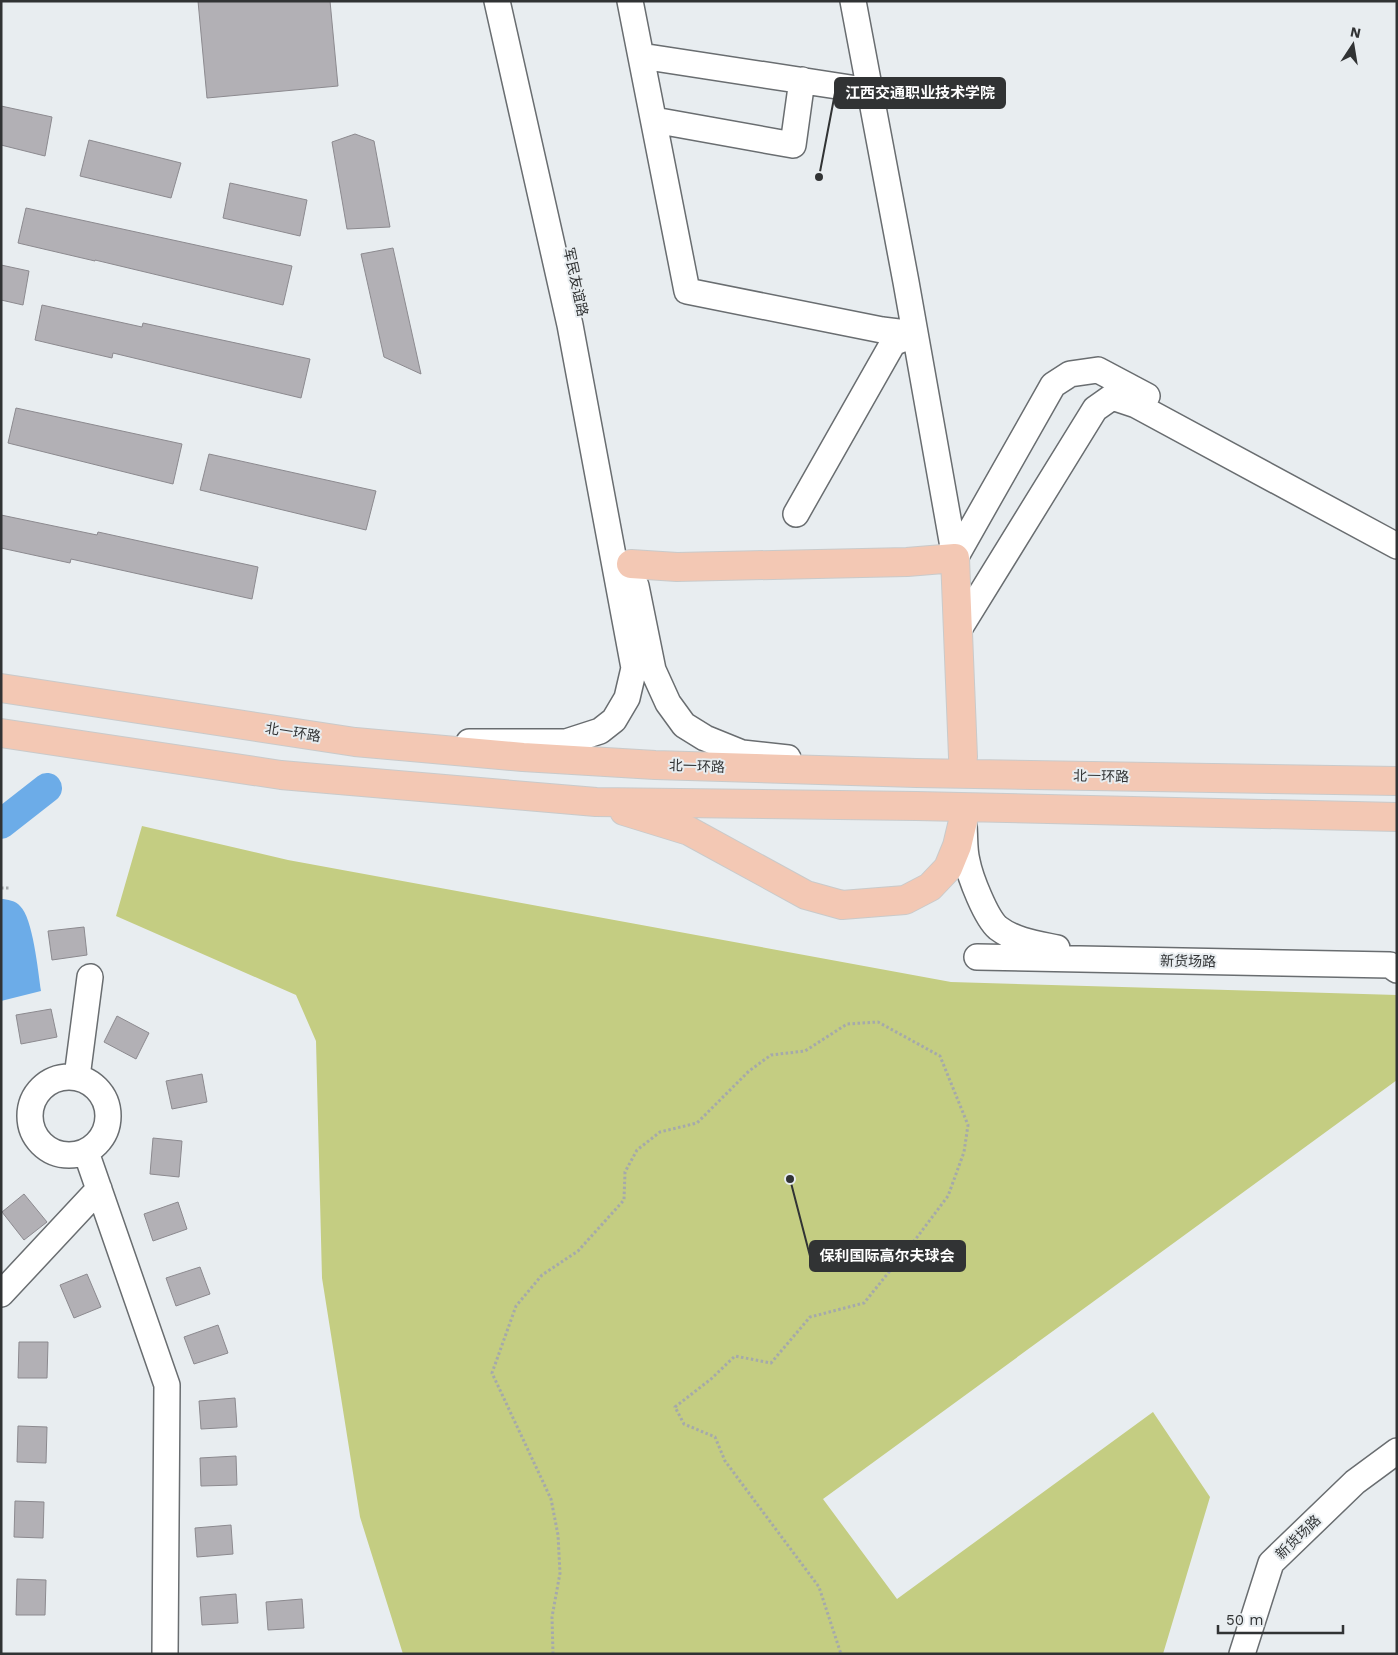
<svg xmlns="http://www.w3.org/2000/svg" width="1398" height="1655" font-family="'Work Sans','Noto Sans SC',sans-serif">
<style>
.green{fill:#c4cd82}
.water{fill:#6cace8}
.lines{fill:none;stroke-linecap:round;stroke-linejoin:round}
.river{stroke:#6cace8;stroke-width:30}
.building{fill:#b2b0b5;stroke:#8c8a8f}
.minor-casing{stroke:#696d70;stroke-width:28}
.highway-casing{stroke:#c9caca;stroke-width:30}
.path{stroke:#a5a9ab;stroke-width:3;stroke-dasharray:2.5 2.5;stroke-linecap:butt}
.minor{stroke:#fff;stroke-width:25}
.highway{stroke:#f3c8b4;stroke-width:28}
.labels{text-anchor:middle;stroke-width:4;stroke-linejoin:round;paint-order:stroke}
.street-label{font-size:14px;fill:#313334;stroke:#e8edf0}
.leader{fill:none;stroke:#313334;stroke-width:2}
.callout-dot{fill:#313334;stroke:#e8edf0;stroke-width:2}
.callout{fill:#313334;stroke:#313334;stroke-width:2}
.callout-label{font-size:15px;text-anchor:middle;font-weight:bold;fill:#fff}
</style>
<rect width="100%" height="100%" fill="#e8edf0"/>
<path class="green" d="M142 826 288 860 951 982 1397 995V1080L823 1499 897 1599 1153 1412 1210 1497 1163 1654H403L360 1517 322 1278 316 1041 296 995 116 916Z"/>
<path class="water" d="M1 899C7 899 16 901 20 906 33 918 38 971 41 991L1 1001Z"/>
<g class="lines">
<path class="river" d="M1 824 47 788"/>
</g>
<path class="building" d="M198 1H330L338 86 207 98Z
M1 106 52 117 45 156 1 145Z
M355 134 374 141 390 227 347 229 332 142Z
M89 140 181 163 171 198 80 176Z
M230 183 307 200 300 236 223 218Z
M26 208 292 266 283 305 95 260V261L18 243Z
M393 248 421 374 384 357 361 254Z
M1 265 29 271 23 305 1 300Z
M42 305 142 327 143 323 310 359 301 398 113 353 112 358 35 340Z
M16 408 182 444 173 484 8 443Z
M209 454 376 491 366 530 200 490Z
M1 515 97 535 98 532 258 567 252 599 71 559 70 563 1 548Z
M84 927 87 955 52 960 48 931Z
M51 1009 57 1037 21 1044 16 1015Z
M117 1016 149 1033 136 1059 104 1042Z
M202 1074 207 1102 172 1109 166 1081Z
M153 1138 182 1141 179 1177 150 1174Z
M24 1194 47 1222 24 1240 2 1212Z
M178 1202 187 1229 153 1241 144 1214Z
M200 1267 210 1294 176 1306 166 1278Z
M87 1274 101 1307 74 1318 60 1285Z
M218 1325 228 1353 194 1364 184 1337Z
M19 1342H48L47 1378H18Z
M235 1398 237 1427 201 1429 199 1401Z
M18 1426 47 1427 46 1463 17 1462Z
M236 1456 237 1485 201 1486 200 1458Z
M15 1501 44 1502 43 1538 14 1537Z
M231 1525 233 1554 197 1557 195 1528Z
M17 1579 46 1580 45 1615H16Z
M236 1594 238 1623 202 1625 200 1597Z
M302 1599 304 1628 268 1630 266 1602Z"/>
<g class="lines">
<g class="minor-casing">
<path id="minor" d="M630 1 687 291 882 330 915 334 893 343 796 514
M853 1 906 282 955 558
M641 56 870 91
M654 120 793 145 802 80
M955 558 1053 385 1070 374 1098 370 1147 396
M636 586 653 670 668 703 684 725 705 738 742 753 788 758
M958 631 1095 409 1112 397 1136 405 1397 546
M469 742H566L600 731 614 720 627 698 634 668 570 325 497 1
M964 826C965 838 964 850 967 861 970 877 986 918 998 928 1015 941 1038 944 1057 948
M977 957 1390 965 1397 970
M77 1077 90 977
M30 1116a39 39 0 1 1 78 0a39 39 0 1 1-78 0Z
M86 1152 167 1385 165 1654
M1 1294 99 1189
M1242 1654 1271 1563 1355 1482 1397 1451"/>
</g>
<g class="highway-casing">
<path id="highway" d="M631 564 677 567 907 562 955 558 963 757
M1 688 355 742 523 757 655 765 916 773 1397 781
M1 733 281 775 596 802 916 806 1397 817
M624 811 689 831 806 895 842 905 905 900 930 887 948 868 957 846 963 821"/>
</g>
<path class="path" d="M1 888H11
M553 1654 552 1617 560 1573 558 1535 551 1499 492 1373 516 1306 542 1275 578 1251 624 1200 625 1172 637 1150 660 1132 697 1123 749 1071 771 1055 805 1051 847 1024 878 1022 940 1056 968 1125 964 1152 948 1196 918 1236 864 1303 810 1317 771 1363 735 1356 711 1379 675 1407 684 1424 715 1437 725 1461 819 1587 841 1654"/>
<use href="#minor" class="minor"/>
<use href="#highway" class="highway"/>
</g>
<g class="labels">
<g class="street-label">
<text transform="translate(576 282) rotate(78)" y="5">军民友谊路</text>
<text transform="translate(293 732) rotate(9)" y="5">北一环路</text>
<text transform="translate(697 766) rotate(2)" y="5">北一环路</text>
<text transform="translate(1101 776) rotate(1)" y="5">北一环路</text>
<text transform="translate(1188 961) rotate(1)" y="5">新货场路</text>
<text transform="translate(1298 1537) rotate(-44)" y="5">新货场路</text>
</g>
</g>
<path class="leader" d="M819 177L835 93M790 1179L810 1256"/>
<g class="callout-dot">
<circle cx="819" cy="177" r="5"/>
<circle cx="790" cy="1179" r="5"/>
</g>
<g class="callout">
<rect x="835" y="78" width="170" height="30" rx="5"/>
<rect x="810" y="1241" width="155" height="30" rx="5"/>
</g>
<g class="callout-label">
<text x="920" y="98">江西交通职业技术学院</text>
<text x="887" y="1261">保利国际高尔夫球会</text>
</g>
<rect width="1398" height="1655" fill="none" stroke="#313334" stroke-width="5"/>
<g transform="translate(1353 45) rotate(12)" stroke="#e8edf0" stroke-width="4" paint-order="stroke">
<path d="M0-4L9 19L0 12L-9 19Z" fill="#313334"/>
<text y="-8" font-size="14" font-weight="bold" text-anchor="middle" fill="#313334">N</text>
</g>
<path d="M1218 1625v8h125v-8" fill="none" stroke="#313334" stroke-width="2.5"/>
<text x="1226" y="1625" font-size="15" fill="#313334" stroke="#e8edf0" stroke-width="4" paint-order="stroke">50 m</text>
</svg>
